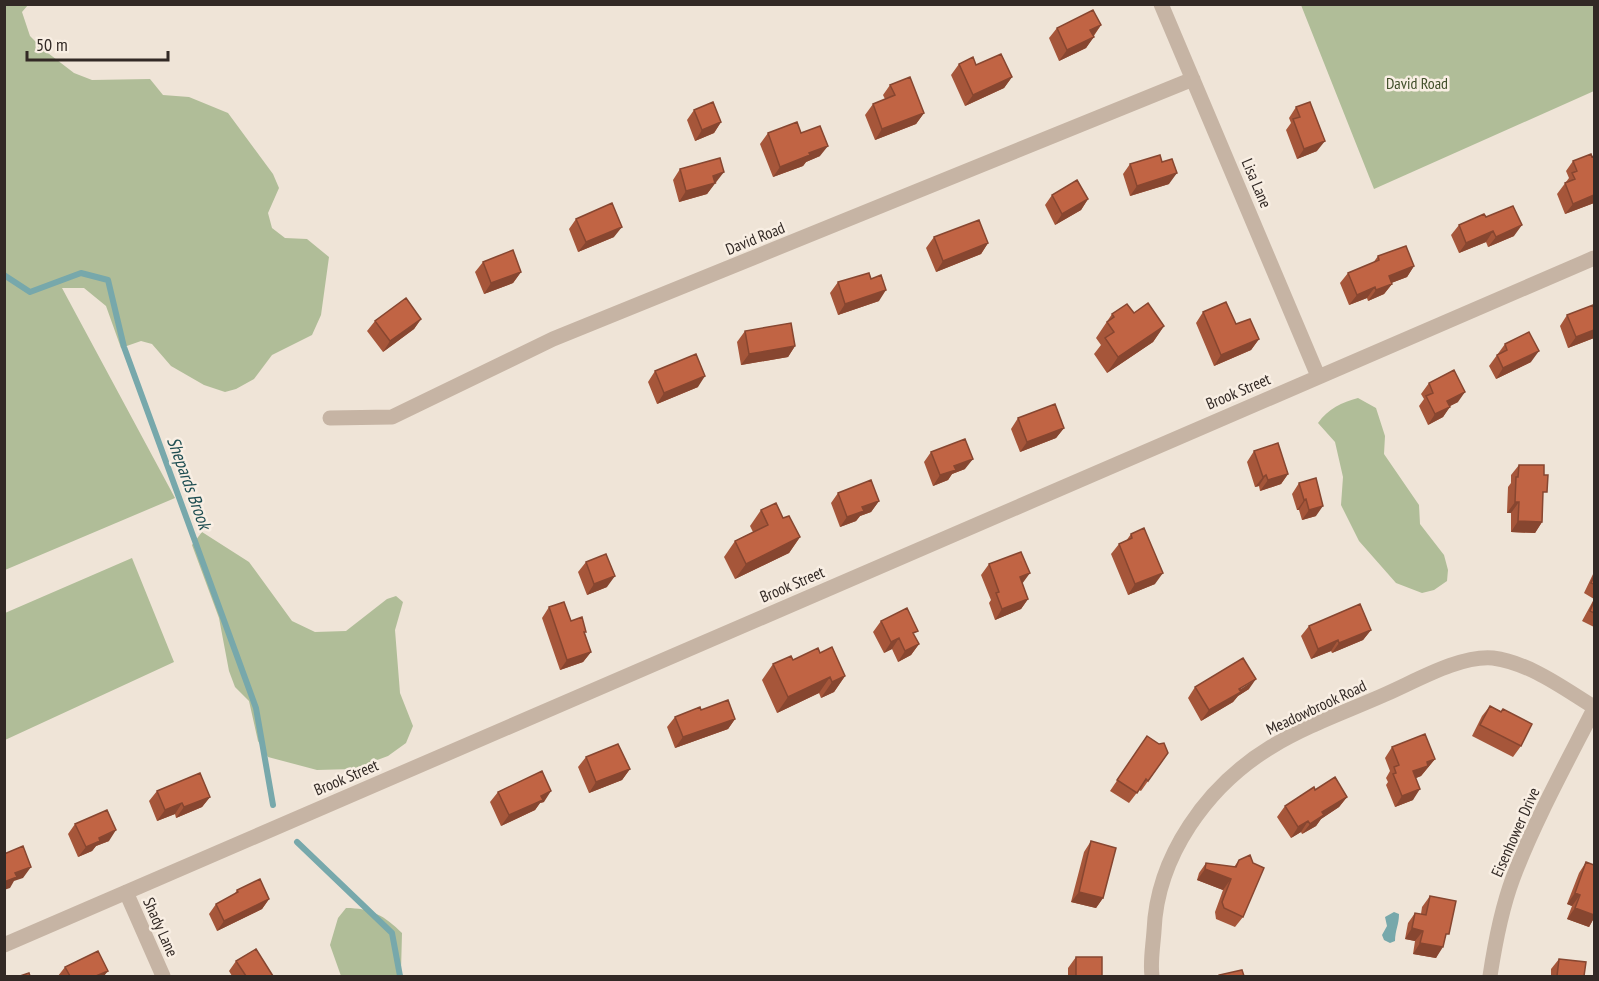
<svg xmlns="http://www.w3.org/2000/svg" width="1599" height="981" font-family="'PT Sans Narrow',sans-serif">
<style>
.green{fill:#b0bd98}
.water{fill:#77a8ab}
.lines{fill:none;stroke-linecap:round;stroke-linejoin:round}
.stream{stroke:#77a8ab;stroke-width:6}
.minor{stroke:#c6b4a4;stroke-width:15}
.wall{fill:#a6563a}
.shaded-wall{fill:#874630}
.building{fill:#c16444;stroke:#874630;stroke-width:1.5}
.labels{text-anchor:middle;stroke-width:5;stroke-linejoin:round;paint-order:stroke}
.park-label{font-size:16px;fill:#414f2a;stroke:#f8eee3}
.street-label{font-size:16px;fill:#322925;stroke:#f8eee3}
.water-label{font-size:18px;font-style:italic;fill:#1d4d51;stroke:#f8eee3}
</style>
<rect width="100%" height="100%" fill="#efe4d7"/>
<path class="green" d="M4 5H28L22 12 30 36 44 50 74 73 92 80 150 79 163 95 189 97 228 113 273 174 279 188 268 213 272 228 285 238 307 239 329 257 321 315 312 335 272 355 254 379 236 389 225 392 204 385 171 366 152 344 141 341 121 348 106 306 84 288H62L175 498 5 570Z
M1301 5H1594V91L1374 189Z
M1358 398 1376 408 1385 436 1384 454 1419 505 1420 524 1444 555 1448 570 1447 581 1434 590 1422 593 1396 583 1359 541 1341 505 1343 477 1335 442 1318 423C1328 409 1342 402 1358 398Z
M202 532 249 562 292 621 315 632 346 631 387 599 396 596 403 602 395 630 400 693 413 726 406 743 388 756 353 769 317 770 268 757 258 741 249 701 235 687 229 671 219 618 192 545Z
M132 558 174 662 5 740V613Z
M346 908C371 908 385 916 402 933L401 971 403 976H341L330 945 338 918Z"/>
<path class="water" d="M1394 912 1399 914C1399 925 1395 930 1395 941L1390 943 1384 940 1382 935 1387 926 1385 917Z"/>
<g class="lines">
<path class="stream" d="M4 275 30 292 81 273 108 280 124 347 256 708 273 805
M297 842 392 933 400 976"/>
<path class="minor" d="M1161 4 1318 376
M330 418 392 417 553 339 1193 79
M126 892 163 976
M4 945 1594 258
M1152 976C1150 962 1153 946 1154 931 1157 856 1207 786 1271 747 1307 725 1348 711 1386 694 1416 681 1460 655 1493 658 1530 663 1563 688 1594 707
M1490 976C1495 943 1501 910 1513 878 1535 820 1566 764 1594 709"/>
</g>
<path class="wall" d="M1101 25 1086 48 1059 61 1049 38 1057 28Z
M959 64 976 65 1012 77 1004 88 965 106 951 75Z
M890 85 924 113 916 124 875 140 865 115 873 104 885 99 883 95Z
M1296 107 1317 151 1297 159 1286 130 1291 123 1289 118Z
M694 110 721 122 714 133 695 141 687 120Z
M768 133H801L820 156 806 162 803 166 773 177 760 144Z
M1594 156V203L1565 214 1557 194 1569 178 1566 171 1573 161Z
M1130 164 1169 184 1130 196 1123 174Z
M680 169 717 183 714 184 707 194 679 202 673 180Z
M1052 195 1088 199 1081 210 1055 225 1045 205Z
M1486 217 1514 236 1488 247 1486 242 1459 253 1451 235 1459 225Z
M576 219 614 237 578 252 569 229Z
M934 237 988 243 981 254 936 272 926 248Z
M1378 256 1414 266 1407 277 1391 283 1392 284 1384 294 1368 301 1367 298 1349 305 1340 283 1348 273 1373 263Z
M483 262 521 272 513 283 484 294 475 272Z
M838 282 879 301 838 315 830 293Z
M1594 310V338L1568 348 1560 326 1567 315Z
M1203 312 1236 324 1259 339 1251 350 1214 366 1196 323Z
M1134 313 1164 326 1153 342 1107 373 1094 354 1101 345 1096 338 1112 314Z
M421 319 414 329 383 352 367 331 375 321Z
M745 331 795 346 788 357 741 365 737 342Z
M1505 344 1531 362 1496 379 1489 366Z
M655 371 698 387 657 404 648 382Z
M1429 383 1458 402 1450 406 1443 417 1428 425 1419 406 1424 399 1421 394Z
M1018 418 1064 428 1056 438 1020 452 1011 429Z
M1254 451 1288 474 1281 484 1260 491 1259 486 1255 487 1247 462Z
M931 452 965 469 952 474 948 480 933 486 924 462Z
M1519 465 1543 498 1542 522 1535 533 1511 532V513H1507L1508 487 1511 483V475Z
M1299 483 1316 516 1302 520 1299 510H1297L1292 494Z
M838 493 879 501 871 512 860 516 856 521 840 527 831 503Z
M761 510 783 518 800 537 789 553 735 579 724 557 735 541 753 532 750 526Z
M1131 534 1155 584 1128 595 1111 554 1119 544 1126 541Z
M586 562 607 587 587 595 578 572Z
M989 564 1022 584 1028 599 1021 609 995 620 989 603 991 600 981 575Z
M1594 572V627L1582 621 1594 599 1584 593Z
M549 607 571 621 585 634 591 652 583 662 560 670 542 618Z
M881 621 914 636 919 644 911 655 898 662 892 649 884 653 873 632Z
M1309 626 1371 630 1363 640 1332 653 1331 651 1311 659 1301 636Z
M820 653 845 676 834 692 821 698 819 693 777 713 762 680 773 664Z
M1195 687 1249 689 1238 696 1233 702 1201 721 1188 698Z
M1490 706 1501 711 1521 746 1513 757 1472 736 1482 716Z
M675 717 735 719 728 729 675 748 667 727Z
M1147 736 1168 753 1141 791 1139 790 1129 803 1110 791Z
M1392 747 1435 759 1421 776 1416 778 1413 800 1395 807 1386 785 1388 782 1386 778 1390 771 1385 758Z
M586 757 630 769 622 780 589 793 578 767Z
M1315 790 1347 797 1339 807 1321 819 1316 826 1302 834 1301 832 1291 838 1277 817 1285 806Z
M157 791 210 797 202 807 176 818 175 814 157 821 149 801Z
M498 792 544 802 540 803 535 810 501 826 490 802Z
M75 824 109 841 96 846 92 851 78 857 68 834Z
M1091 841 1103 898 1096 908 1071 902 1084 852Z
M1239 860 1243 917 1235 927 1216 919 1215 912 1223 890 1197 880 1199 873 1206 863 1234 867Z
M1586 862 1594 865V918L1589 927 1567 919 1572 906 1567 904 1579 873Z
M237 890 269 899 262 909 217 931 209 914 216 904 234 895Z
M1430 896 1444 941 1436 958 1413 954 1415 941 1405 939 1408 923 1415 913 1421 914 1422 907Z
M1076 957 1102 976H1068V968Z
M1559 959 1584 976H1551V969Z
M236 961 273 976H232L229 971Z
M65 967 104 976H58Z"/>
<path class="shaded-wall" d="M1101 25 1093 36 1090 30Z
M1094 37 1086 48 1059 61 1067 50Z
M1012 77 1004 88 965 106 973 95Z
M924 113 916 124 875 140 882 129Z
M721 122 714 133 695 141 702 130Z
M1325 141 1317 151 1297 159 1304 149Z
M828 146 820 156 806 162 803 166 773 177 780 167 809 153Z
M724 172 707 194 679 202 686 191 713 176Z
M1177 173 1169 184 1130 196 1137 186Z
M1594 195V203L1565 214 1573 204Z
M1088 199 1081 210 1055 225 1062 214Z
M1522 225 1514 236 1488 247 1496 237Z
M622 227 614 237 578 252 586 242Z
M1493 231 1486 242 1459 253 1466 243Z
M988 243 981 254 936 272 943 261Z
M1414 266 1407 277 1381 287 1389 276Z
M521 272 513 283 484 294 491 283Z
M1392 284 1384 294 1368 301 1376 290Z
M1375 287 1367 298 1349 305 1357 295Z
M886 290 879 301 838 315 845 304Z
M421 319 414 329 383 352 390 341Z
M1164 326 1153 342 1107 373 1118 357Z
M1594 330V338L1568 348 1576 337Z
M1259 339 1251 350 1214 366 1221 355Z
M795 346 788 357 741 365 749 354Z
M1539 351 1531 362 1496 379 1503 368Z
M705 376 698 387 657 404 664 393Z
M1465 392 1458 402 1440 411 1447 401Z
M1450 407 1443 417 1428 425 1435 414Z
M1064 428 1056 438 1020 452 1027 442Z
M973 459 965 469 952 474 948 480 933 486 940 475 954 466Z
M1288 474 1281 484 1260 491 1268 480Z
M1266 475 1259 486 1255 487 1263 477Z
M1306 499 1299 510H1297L1304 500Z
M879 501 871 512 860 516 856 521 840 527 847 517 862 507Z
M1515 502H1519L1511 513H1507Z
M1323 506 1316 516 1302 520 1309 510Z
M1518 521 1542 522 1535 533 1511 532Z
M800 537 789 553 735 579 746 564Z
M1030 573 1022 584 1020 577Z
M1163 573 1155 584 1128 595 1135 584Z
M615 576 607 587 587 595 594 584Z
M1028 599 1021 609 995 620 1002 609Z
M1371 630 1363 640 1332 653 1339 643Z
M899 638 892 649 884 653 891 642Z
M1338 640 1331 651 1311 659 1318 649Z
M919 644 911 655 898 662 905 651Z
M591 652 583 662 560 670 567 660Z
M845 676 834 692 821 698 832 682Z
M830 677 819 693 777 713 788 697Z
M1256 679 1249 689 1238 696 1233 702 1201 721 1209 710Z
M735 719 728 729 675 748 683 737Z
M1435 759 1421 776 1406 782 1413 771 1427 762Z
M630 769 622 780 589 793 596 782Z
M1420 789 1413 800 1395 807 1402 796Z
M551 791 544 802 540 803 535 810 501 826 509 815 541 796Z
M210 797 202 807 176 818 184 807Z
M1347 797 1339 807 1321 819 1316 826 1302 834 1310 824 1322 812Z
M182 803 175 814 157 821 165 810Z
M1308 821 1301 832 1291 838 1298 827Z
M116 830 109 841 96 846 92 851 78 857 86 847 99 838Z
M31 867 23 878 14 881 10 888 4 890V882L15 873Z
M1205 869 1231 879 1223 890 1197 880Z
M1079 892 1103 898 1096 908 1071 902Z
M1575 893 1580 895 1572 906 1567 904Z
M269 899 262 909 217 931 224 921Z
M1575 908 1594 915V918L1589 927 1567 919Z
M1412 928 1423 931 1415 941 1405 939Z
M1420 943 1443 947 1436 958 1413 954Z
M108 971 104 976H96Z"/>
<path class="building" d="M1093 10 1101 25 1090 30 1094 37 1067 50 1057 28Z
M1001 54 1012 77 973 95 959 64 973 57 976 65Z
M910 77 924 113 882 129 873 104 895 95 890 85Z
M713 102 721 122 702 130 694 110Z
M1310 102 1325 141 1304 149 1293 119 1300 117 1296 107Z
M797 122 801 133 820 126 828 146 809 153 810 155 780 167 768 133Z
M1591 154 1592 157 1594 156V195L1573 204 1565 183 1575 179 1572 173 1577 171 1573 161Z
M1160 155 1162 162 1172 159 1177 173 1137 186 1130 164Z
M720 158 724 172 713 176 715 183 686 191 680 169Z
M1077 180 1088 199 1062 214 1052 195Z
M612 203 622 227 586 242 576 219Z
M1513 206 1522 225 1496 237 1493 231 1466 243 1459 225 1484 214 1486 217Z
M979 220 988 243 943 261 934 237Z
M1406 246 1414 266 1389 276 1392 284 1376 290 1375 287 1357 295 1348 273 1379 260 1378 256Z
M513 250 521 272 491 283 483 262Z
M869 273 871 279 881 275 886 290 845 304 838 282Z
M406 298 421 319 390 341 375 321Z
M1226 302 1236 324 1250 319 1259 339 1221 355 1203 312Z
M1148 303 1164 326 1118 357 1105 338 1114 332 1107 322 1114 317 1112 314 1127 304 1134 313Z
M1593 305 1594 310V330L1576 337 1567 315Z
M791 323 795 346 749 354 745 331Z
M1529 332 1539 351 1503 368 1497 355 1507 350 1505 344Z
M696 354 705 376 664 393 655 371Z
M1454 370 1465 392 1447 401 1450 407 1435 414 1426 396 1433 393 1429 383Z
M1055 404 1064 428 1027 442 1018 418Z
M965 439 973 459 954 466 956 470 940 475 931 452Z
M1278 443 1288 474 1268 480 1266 475 1263 477 1254 451Z
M1519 465H1544V475H1548L1547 492H1543L1542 522 1518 521 1519 502H1515L1516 477H1518Z
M1316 478 1323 506 1309 510 1306 499 1304 500 1299 483Z
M871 480 879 501 862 507 864 511 847 517 838 493Z
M776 503 783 518 789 516 800 537 746 564 735 541 768 525 761 510Z
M1144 528 1163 573 1135 584 1119 544 1132 538 1131 534Z
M1021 552 1030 573 1020 577 1028 599 1002 609 996 593 999 592 989 564Z
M606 554 615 576 594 584 586 562Z
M1594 576V584L1591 583Z
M1594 601V613L1590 611Z
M564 602 571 621 582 617 586 632H584L591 652 567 660 549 607Z
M1360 604 1371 630 1339 643 1338 640 1318 649 1309 626Z
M907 608 918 631 913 633 919 644 905 651 899 638 891 642 881 621Z
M832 647 845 676 832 682 830 677 788 697 773 664 791 656 793 660 818 648 820 653Z
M1243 658 1256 679 1239 689 1241 692 1209 710 1195 687Z
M728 700 735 719 683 737 675 717 700 707 701 710Z
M1490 706 1501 712 1503 709 1532 724 1521 746 1480 725Z
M1425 734 1435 759 1427 762 1428 766 1413 771 1420 789 1402 796 1393 774 1396 773 1394 767 1399 765 1392 747Z
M1147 736 1159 744 1164 743 1168 753 1148 781 1146 779 1137 793 1117 780Z
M618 744 630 769 596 782 586 757Z
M542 771 551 791 541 796 543 800 509 815 498 792Z
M200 773 210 797 184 807 182 803 165 810 157 791Z
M1335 777 1347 797 1322 812 1324 815 1310 824 1308 821 1298 827 1285 806 1314 787 1315 790Z
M107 810 116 830 99 838 100 841 86 847 75 824Z
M1091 841 1116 848 1103 898 1079 892Z
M23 846 31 867 15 873 17 877 4 882V854Z
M1250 855 1253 863 1264 868 1243 917 1224 908 1222 902 1231 879 1205 869 1206 863 1236 867 1239 860Z
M1586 862 1594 865V915L1575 908 1580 895 1575 893Z
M260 879 269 899 224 921 216 904 238 892 237 890Z
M1430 896 1456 901 1449 934H1446L1443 947 1420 943 1423 931 1412 928 1415 913 1426 915Z
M256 949 273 976H246L236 961Z
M98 951 108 971 96 976H70L65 967Z
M1076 957H1102V976H1076Z
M1559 959 1586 962 1584 976H1557Z
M1242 970 1244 976H1219V975Z
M29 973 30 976H20Z"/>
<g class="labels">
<g class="park-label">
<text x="1417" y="89">David Road</text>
</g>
<g class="street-label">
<text transform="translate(1257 183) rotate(67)" y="6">Lisa Lane</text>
<text transform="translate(755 238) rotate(-22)" y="6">David Road</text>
<text transform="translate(1238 391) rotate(-23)" y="6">Brook Street</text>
<text transform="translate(792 584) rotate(-23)" y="6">Brook Street</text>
<text transform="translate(1316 707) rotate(-25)" y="6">Meadowbrook Road</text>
<text transform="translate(346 777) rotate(-23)" y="6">Brook Street</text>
<text transform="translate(1515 832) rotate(-66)" y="6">Eisenhower Drive</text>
<text transform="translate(161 927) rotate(66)" y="6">Shady Lane</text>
</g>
<g class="water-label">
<text transform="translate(189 483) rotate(70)" y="6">Shepards Brook</text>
</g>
</g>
<rect width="1599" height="981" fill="none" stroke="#322925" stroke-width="12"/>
<path d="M27 51v9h141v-9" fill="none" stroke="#322925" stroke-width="3"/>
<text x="36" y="51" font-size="18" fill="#322925" stroke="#f8eee3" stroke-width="4.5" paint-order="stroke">50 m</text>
</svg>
